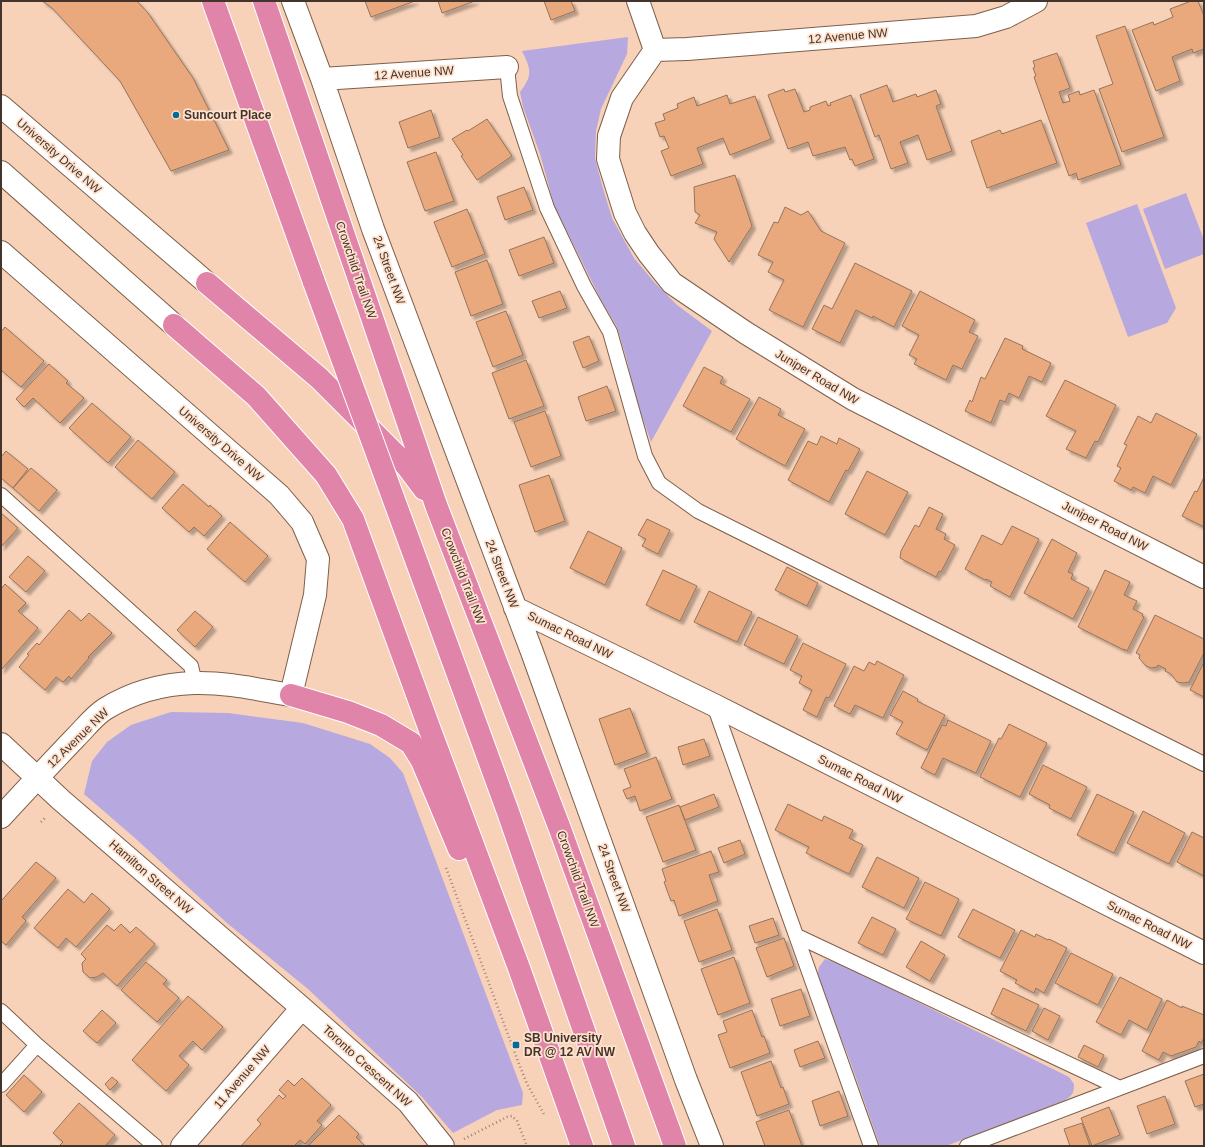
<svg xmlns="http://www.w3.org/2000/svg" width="1205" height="1147" font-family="Helvetica,sans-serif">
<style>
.green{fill:#b7a8e0}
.building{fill:#e9a97c;stroke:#94745d;filter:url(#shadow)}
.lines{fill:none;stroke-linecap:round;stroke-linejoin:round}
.service-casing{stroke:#7e5f49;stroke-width:16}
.minor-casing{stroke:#7e5f49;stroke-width:24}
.tertiary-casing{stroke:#7e5f49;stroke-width:24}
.trunk-casing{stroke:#fff;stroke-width:24}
.path{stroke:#99806f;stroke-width:2.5;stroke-dasharray:1 3;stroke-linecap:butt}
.service{stroke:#fff;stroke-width:14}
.minor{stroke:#fff;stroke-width:22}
.tertiary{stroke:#fff;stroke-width:22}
.trunk{stroke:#e084aa;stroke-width:22}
.trunk-bridge-casing{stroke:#fff;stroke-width:24;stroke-linecap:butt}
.trunk-bridge{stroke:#e084aa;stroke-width:22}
.poi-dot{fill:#026c99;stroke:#ffe1cd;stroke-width:1.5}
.labels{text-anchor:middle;stroke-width:3.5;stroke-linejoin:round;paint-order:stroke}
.street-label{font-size:12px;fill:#43352b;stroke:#ffe1cd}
.poi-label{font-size:12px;font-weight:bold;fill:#43352b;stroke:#ffe1cd;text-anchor:start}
</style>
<defs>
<filter id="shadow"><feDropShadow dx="3.5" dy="3.5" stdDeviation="1" flood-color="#0004"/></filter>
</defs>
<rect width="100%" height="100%" fill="#f7d2b9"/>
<path class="green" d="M628 37 627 54 601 109 596 131 595 158 602 185 612 218 634 258 654 282 677 305 712 331 651 442 637 402 626 357 617 327 600 298 554 205 540 154 523 107 520 92C533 75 531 69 522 51Z
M1186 193 1204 240V254L1165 269 1143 209Z
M1137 204 1176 308 1167 323 1128 337 1086 223Z
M171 712 228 713 303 723 370 744 390 758 403 773 523 1093 522 1105 497 1110 453 1133 422 1097 308 989 227 923 136 839 84 794 92 761 107 742 131 725Z
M825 959 843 965 1069 1077 1074 1084C1074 1094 1072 1096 1063 1101L946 1146H880L850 1061 817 976 819 967Z"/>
<path class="building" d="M42 1H137L148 13 193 78 229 150 171 171 120 81 52 8Z
M365 1H415L371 17Z
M438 1H475L442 13Z
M544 1H571L575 11 551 20Z
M1191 1H1198L1204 16V49L1193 53 1192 49 1172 57 1180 81 1156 91 1132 30 1153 22 1154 25 1173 17 1170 9Z
M1125 26 1164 137 1122 152 1099 89 1113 84 1096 36Z
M1057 53 1070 88 1059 92 1063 103 1070 101 1068 95 1079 91 1080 95 1094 90 1121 165 1078 180 1076 173 1069 176 1034 77 1036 76 1033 68 1035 67 1033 61Z
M887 85 893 102 916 94 917 97 936 90 941 104 936 106 952 151 927 160 918 135 900 142 908 163 891 169 879 135 875 137 860 95Z
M784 89 785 92 795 89 804 112 810 110V107L826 101 828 106 831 105 830 103 851 95 874 159 855 166 852 159 850 160 845 147 813 156 808 142 788 149 768 95Z
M727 95 730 104 755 96 771 139 730 155 723 138 697 148 703 164 671 176 661 151 669 148 664 136 660 137 655 123 665 120 663 114 678 108 677 104 694 97 697 106Z
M431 110 440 137 408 148 399 122Z
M487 119 512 156 477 180 461 156 463 155 452 139 467 130 468 131Z
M1041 120 1057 163 987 188 971 141 1000 130 1002 134Z
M436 152 454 201 425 211 407 162Z
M735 175 752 226 729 262 714 239 717 232 695 223 700 215 695 212 694 187Z
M524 187 533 210 505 220 497 197Z
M785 207 801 215 808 211 821 231 845 243 803 327 769 310 784 280 768 272 773 262 758 255 774 222 778 223Z
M467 209 485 254 452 267 434 222Z
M544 237 554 263 519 276 509 250Z
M487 260 503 304 471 316 455 272Z
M855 263 912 291 894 327 873 316 872 318 856 310 840 343 812 329 824 305 832 309Z
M560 291 567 308 539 318 532 301Z
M920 291 975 320 969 332 978 336 962 369 953 365 946 380 914 364 917 359 909 355 919 335 902 326Z
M506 311 523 355 493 367 476 322Z
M5 327 44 361 21 387 1 370V332Z
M589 336 599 361 583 368 573 342Z
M1005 338 1023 346 1022 349 1051 363 1042 382 1029 376 1019 398 1009 393 1005 402 1000 400 991 423 965 411 970 400 972 402 981 377 985 379Z
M526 360 544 406 509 419 492 373Z
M49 364 68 381 66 383 84 398 60 423 33 398 24 407 16 399Z
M704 367 723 377 720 383 750 399 731 432 683 406Z
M1065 380 1116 405 1098 442 1095 441 1086 458 1066 449 1076 431 1046 416Z
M607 386 616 411 586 421 578 397Z
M759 397 781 409 778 415 805 429 785 466 736 439Z
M92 403 131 437 108 463 69 428Z
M545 411 561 456 531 467 514 422Z
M1156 413 1197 434 1171 485 1153 476 1145 493 1133 487 1131 490 1114 481 1121 468 1117 466 1127 445 1124 444 1138 416 1151 423Z
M821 436 837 444 839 438 860 449 848 471 846 470 829 502 788 480 808 441 817 445Z
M138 440 175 472 152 499 115 467Z
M6 451 28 469 13 488 1 478V457Z
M31 468 57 490 39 511 13 488Z
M867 471 908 492 885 535 845 514Z
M549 475 565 521 535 532 519 485Z
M1204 477V527L1182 516 1195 491 1197 492Z
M183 484 209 507 210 505 222 516 204 536 194 527 189 532 162 508Z
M929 507 943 514 936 529 946 534 944 539 955 545 941 572 939 571 936 577 900 558 901 551 915 525 919 527Z
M1 513 18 528 1 547Z
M647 519 670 530 658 554 642 546 646 539 638 535Z
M230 522 268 556 245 582 207 549Z
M1012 526 1039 539 1010 597 990 586 992 582 986 579 985 580 965 569 982 535 1002 545Z
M588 531 622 548 605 585 570 568Z
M1052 539 1077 553 1068 572 1073 574 1071 579 1089 588 1073 619 1024 593Z
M28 556 45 571 26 592 9 577Z
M787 567 818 583 807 606 775 590Z
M663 570 697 586 680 621 646 605Z
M1105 570 1130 582 1124 595 1137 601 1133 609 1143 614 1142 616 1144 617 1127 651 1124 649V650L1078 627Z
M5 584 26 603 18 611 38 628 1 670V589Z
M709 591 752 612 737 642 694 622Z
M69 610 81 621 89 613 112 633 88 657 89 658 71 679 69 676 63 682 56 677 45 690 19 667 29 655 27 654 37 643 39 645Z
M195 611 213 627 195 647 177 630Z
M1155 615 1204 639V653L1189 682 1183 683 1177 682 1171 674 1165 671 1166 669 1158 665 1157 667 1151 668 1146 666 1139 658 1140 655 1136 653Z
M758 617 798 636 784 664 744 645Z
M803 643 846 664 829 698 826 697 817 717 803 710 812 690 799 683 802 676 790 670Z
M877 661 904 675 883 718 855 705 850 714 834 706 854 666 864 671 869 662 875 665Z
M1204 662V697L1190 690Z
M903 691 918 699 917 701 945 715 927 750 896 734 903 722 890 715Z
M630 708 647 753 615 765 599 719Z
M948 720 991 741 976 773 943 758 935 775 921 768 942 725 946 726Z
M1009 724 1047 743 1020 797 980 777 999 738 1001 739Z
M704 739 710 756 683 765 678 747Z
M656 757 672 799 640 811 635 796 627 799 623 790 631 787 624 769Z
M1043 765 1087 787 1071 819 1049 808 1050 805 1029 794Z
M714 794 719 807 685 820 680 807Z
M1097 794 1134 812 1114 853 1077 835Z
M788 804 822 821 824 816 853 830 849 838 863 845 849 874 806 853 809 847 775 830Z
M679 805 696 850 663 862 646 817Z
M1143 811 1185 833 1169 864 1127 843Z
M1192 832 1204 838V876L1177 862Z
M740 840 745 854 724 863 718 848Z
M711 851 719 872 709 875 718 901 679 916 674 900 671 901 664 882 666 881 662 869Z
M877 857 919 878 904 908 862 887Z
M36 862 56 878 22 917 26 921 6 945 1 941V899L2 900Z
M925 882 959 899 941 936 906 919Z
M68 889 84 903 92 893 110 909 76 947 66 938 58 948 34 928Z
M717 909 732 950 699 962 684 921Z
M973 909 1015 930 1000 958 958 937Z
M872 917 896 929 883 955 858 943Z
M773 918 779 935 755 943 749 926Z
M121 924 130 933 136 927 155 944 117 986 103 973 97 977 90 978 83 972 82 963 86 959 81 954 107 925 114 931Z
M1021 930 1035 937 1036 934 1048 940 1049 939 1067 948 1044 993 1036 988 1034 993 1015 983 1017 980 1000 971Z
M784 938 794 966 767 977 756 948Z
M921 941 945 955 930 981 906 967Z
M1071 953 1113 974 1098 1005 1055 983Z
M734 957 750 1003 718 1015 701 969Z
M146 962 167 980 163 984 179 998 157 1022 121 990Z
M1120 977 1162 999 1147 1030 1129 1020 1121 1035 1096 1022Z
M1003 988 1039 1005 1026 1031 991 1014Z
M801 989 810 1016 780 1026 771 999Z
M188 996 223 1027 202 1050 193 1041 179 1056 189 1065 166 1091 132 1060Z
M1167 1000 1182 1008V1006L1204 1015V1038L1201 1043 1199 1041 1196 1047 1171 1056 1163 1052 1159 1060 1142 1051Z
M1044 1008 1060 1016 1048 1040 1032 1031Z
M102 1010 116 1023 97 1043 83 1031Z
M752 1010 762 1037 764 1036 770 1053 730 1068 718 1035 727 1032 723 1021Z
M818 1041 825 1058 800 1067 794 1050Z
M1084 1045 1104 1055 1098 1067 1078 1057Z
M771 1061 781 1088 783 1087 789 1104 757 1116 741 1072Z
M1204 1074V1104L1195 1107 1185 1081Z
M24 1075 42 1092 24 1112 6 1095Z
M112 1077 118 1082 110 1090 105 1084Z
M302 1078 331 1105 317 1121 322 1125 305 1144 300 1140 294 1146H241L261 1124 257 1120 279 1095 283 1099 286 1096 279 1090 288 1080 294 1086Z
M839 1091 848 1116 820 1126 812 1101Z
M1165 1096 1175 1124 1147 1134 1137 1106Z
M79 1103 115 1135 105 1146H59L63 1142 53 1133Z
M1109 1107 1120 1135 1092 1146 1081 1118Z
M789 1110 802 1146H765L756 1122Z
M339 1115 359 1134 356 1137 365 1146H308Z
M1082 1123 1090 1146H1070L1064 1129Z"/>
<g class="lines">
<g class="service-casing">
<path id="service" d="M507 67 510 96 547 208 584 286 610 332 645 456 659 483 698 511 1204 764
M1 495 191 666 195 683
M714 705 871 1146
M797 936 1120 1088
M1 1011 37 1045 155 1146
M1 1085 37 1045
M967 1146 1204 1056"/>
</g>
<g class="minor-casing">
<path id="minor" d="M293 1 322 79 373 229 532 652 686 1080 712 1146
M638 1 655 50
M655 50 622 98 609 136 608 159 625 213 635 233 649 254 672 283 746 333 853 399 1204 577
M655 50 687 49 976 26 1006 17 1036 1
M322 79 507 67
M1 252 279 495 302 522 318 559 315 595 291 695C260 690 226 682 194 683 163 684 131 693 105 709 94 716 85 728 76 737 51 763 26 790 1 817
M515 608 714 705 1204 953
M1 744 61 800 302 1008 408 1102 443 1146
M182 1146 302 1008"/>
</g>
<g class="tertiary-casing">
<path id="tertiary" d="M1 106 207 283
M1 172 174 325"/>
</g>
<g class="trunk-casing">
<path id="trunk" d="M213 1 314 282
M264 1 436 505 560 829 675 1146
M207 283 319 378 406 465 424 489
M174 325 256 396 326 475 353 519 430 730 519 968 582 1146
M430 598 508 812 624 1146
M291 695 348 712 381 725 411 743 422 761 459 849"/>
</g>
<path class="path" d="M41 822 46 817
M446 868 514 1051 527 1084 545 1116
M464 1139 507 1117 512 1116 517 1121 527 1146"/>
<use href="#service" class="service"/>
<use href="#minor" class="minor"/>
<use href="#tertiary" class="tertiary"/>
<use href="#trunk" class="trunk"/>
<g class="trunk-bridge-casing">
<path id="trunk-bridge" d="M314 282 430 598"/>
</g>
<use href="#trunk-bridge" class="trunk-bridge"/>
</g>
<g class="poi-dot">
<circle cx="176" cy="115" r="4"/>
<rect x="512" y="1041" width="8" height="8" rx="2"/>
</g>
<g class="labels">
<g class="street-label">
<text transform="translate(848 36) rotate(-5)" y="4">12 Avenue NW</text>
<text transform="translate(414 73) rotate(-4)" y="4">12 Avenue NW</text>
<text transform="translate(59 156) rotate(41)" y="4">University Drive NW</text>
<text transform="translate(356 270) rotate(71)" y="4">Crowchild Trail NW</text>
<text transform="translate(389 270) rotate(70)" y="4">24 Street NW</text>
<text transform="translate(817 377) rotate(31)" y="4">Juniper Road NW</text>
<text transform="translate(221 444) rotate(41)" y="4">University Drive NW</text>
<text transform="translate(1105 526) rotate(27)" y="4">Juniper Road NW</text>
<text transform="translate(502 574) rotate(69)" y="4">24 Street NW</text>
<text transform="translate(463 576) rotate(69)" y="4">Crowchild Trail NW</text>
<text transform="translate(570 635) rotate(26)" y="4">Sumac Road NW</text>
<text transform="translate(78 738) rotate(-44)" y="4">12 Avenue NW</text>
<text transform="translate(860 779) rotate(27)" y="4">Sumac Road NW</text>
<text transform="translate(151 877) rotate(41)" y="4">Hamilton Street NW</text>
<text transform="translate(614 878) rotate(70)" y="4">24 Street NW</text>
<text transform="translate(578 879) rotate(70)" y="4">Crowchild Trail NW</text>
<text transform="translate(1149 925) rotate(27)" y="4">Sumac Road NW</text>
<text transform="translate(367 1066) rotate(42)" y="4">Toronto Crescent NW</text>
<text transform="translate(242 1077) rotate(-49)" y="4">11 Avenue NW</text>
</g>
<g class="poi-label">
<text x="184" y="119">Suncourt Place</text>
<text x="524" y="1042">SB University<tspan x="524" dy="14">DR @ 12 AV NW</tspan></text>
</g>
</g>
<rect width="1205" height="1147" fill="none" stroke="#43352b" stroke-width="4"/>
</svg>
